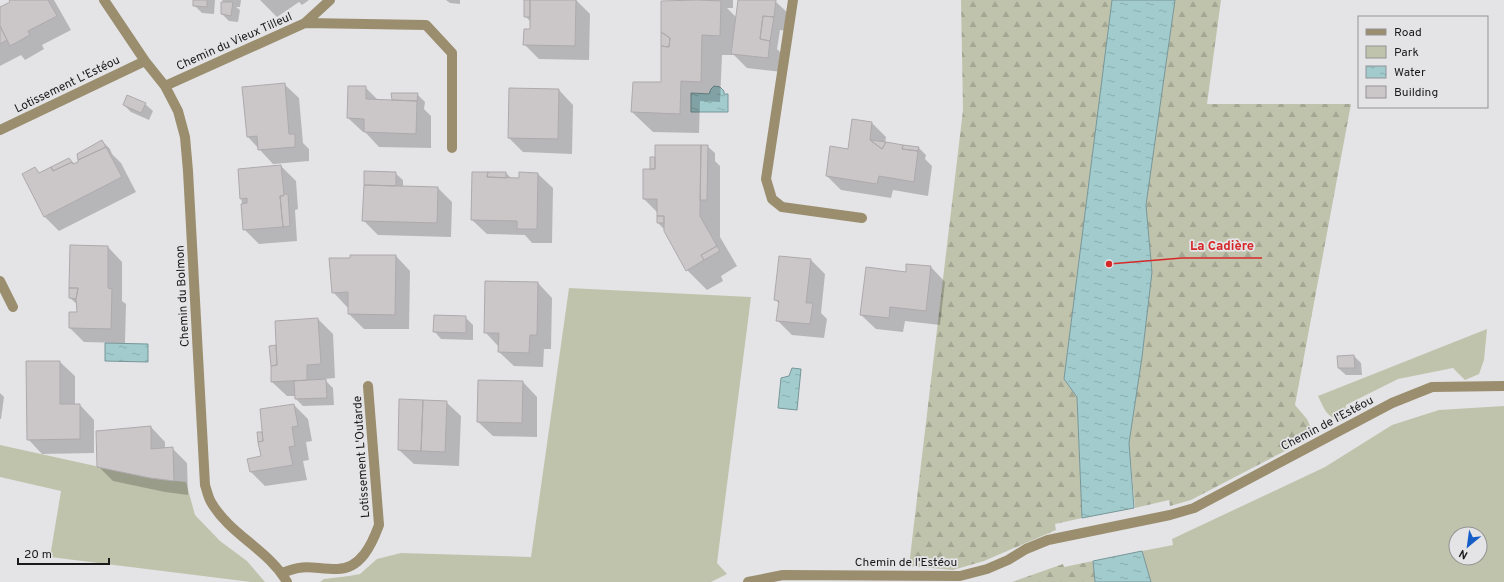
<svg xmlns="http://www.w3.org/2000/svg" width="1504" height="582" font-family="Overpass,sans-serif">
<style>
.green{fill:#c0c3ac;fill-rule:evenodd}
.forest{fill:url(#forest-firs)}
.water{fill:url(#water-ripples);stroke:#789698}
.shadow{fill:#0003}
.building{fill:#cbc7c9;stroke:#aeaaac}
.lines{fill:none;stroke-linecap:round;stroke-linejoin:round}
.minor{stroke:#9a8e6e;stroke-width:10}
.labels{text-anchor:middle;stroke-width:3.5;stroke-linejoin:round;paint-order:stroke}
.street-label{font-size:12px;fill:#1a1a1b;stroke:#e4e4e7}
.leader{fill:none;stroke:#d62828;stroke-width:1.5}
.callout-dot{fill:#d62828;stroke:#e4e4e7;stroke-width:1.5}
.callout-label{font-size:13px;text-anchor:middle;font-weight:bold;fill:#d62828;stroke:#e4e4e7;stroke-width:3.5;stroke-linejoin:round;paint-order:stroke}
</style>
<defs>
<pattern id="forest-firs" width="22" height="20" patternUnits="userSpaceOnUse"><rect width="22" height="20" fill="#c0c3ac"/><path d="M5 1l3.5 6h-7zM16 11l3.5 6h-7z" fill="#a4a793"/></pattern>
<pattern id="water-ripples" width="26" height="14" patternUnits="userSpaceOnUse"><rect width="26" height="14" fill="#a1cbcd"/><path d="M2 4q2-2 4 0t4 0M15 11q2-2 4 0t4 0" fill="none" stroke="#8aaeaf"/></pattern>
</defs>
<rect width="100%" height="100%" fill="#e4e4e7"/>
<path class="green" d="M569 288 751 297 717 563 727 574 711 582H320L324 579 349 576 360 574 377 559 401 553 531 557Z
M1487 329 1484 360 1479 374 1465 380 1453 368 1398 379 1346 405 1344 421C1327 418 1325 411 1318 396Z
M1504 406V582H1151L1142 551 1173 545 1172 539 1325 467 1392 425 1439 410ZM1456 534H1480V558H1456Z
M0 445 150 478 186 482 195 515 220 541 247 561 265 582H251L50 557 61 491 0 477Z"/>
<path class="forest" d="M961 0H1112L1064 379 1077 397 1082 518 1055 524 1056 530 984 561 953 570 909 566 963 110Z
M1175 0H1221L1207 104H1351L1295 405 1307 419 1311 428 1308 439 1191 500 1170 506 1169 500 1135 508 1129 443 1142 357 1152 272 1146 205Z
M1093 561 1095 582H1012L1063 564 1064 567Z"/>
<path class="water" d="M1112 0H1175L1146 205 1152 272 1142 357 1129 443 1134 508 1082 518 1077 397 1064 379Z
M714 86 720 87 724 91V94H728V112H691V93L709 94 711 89Z
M105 343 148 344V362L105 361Z
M792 368 801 369 797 410 778 408 781 378 789 376Z
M1142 551 1151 582H1095L1093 561Z"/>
<path class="shadow" d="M10 0H54L71 30 42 45 44 49 25 60 21 55 0 66V8L12 2Z
M194 0H215L214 14 202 13 194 5Z
M222 0H241L240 7H236L240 10 238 22 229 21 222 14 224 3Z
M260 0H309L302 5 299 2 277 17Z
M446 0H460V4L450 3Z
M525 0H576L590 14 589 60 539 59 525 45 531 30V22L525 16Z
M699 0H733V8H727L737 18 739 0 775 1 790 15 788 31 780 30 777 49 784 56 782 72 747 68 734 55H722L720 102 700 101 699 133 653 132 632 112 662 83 701 2Z
M284 84 299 98 303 143 309 149V161L273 164 248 137Z
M365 87 379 101H392V94H417L425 102 424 109 431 116V148L379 147 365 132H363L348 118Z
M559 90 573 105 572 154 523 152 509 138Z
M145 104 153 111 149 120 131 112 124 105Z
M872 123 886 137 885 143 919 148 926 155 925 159 932 166 928 196 893 190 891 198 841 190 827 176Z
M102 141 110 149 112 154 121 163 136 192 59 231 45 217 23 174H40L69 159 75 164 79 163Z
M707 146 715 153V161L720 166V237L737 266 721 276 723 281 707 290 687 270 665 230 658 223V213L644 199 652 170Z
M281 166 296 181 298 209 295 210 297 241 259 244 244 229 239 170Z
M395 173 403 180V187L438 188 452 202 451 237 378 235 363 220Z
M506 173 512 179 520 180V173L538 174 553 188 552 243H532L525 235 487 234 472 220Z
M108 247 122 262V301L126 304 125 343 84 342 70 328 78 313V305L70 298Z
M396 256 410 271 409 329H364L349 314V307H347L333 292Z
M780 257 811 260 825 274 821 313 827 319 824 338 792 335 777 320 779 304 775 299Z
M931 267 945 282 940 325 905 321 903 332 876 329 861 315 906 273Z
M538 283 552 298 551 349H544L543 367 514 366 499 352V347L485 332Z
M465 317 473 325V340L441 339 434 331Z
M318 319 333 334 335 378 324 379 333 388 334 405 303 406 296 399V396H287L272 382 270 347 277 346 276 322Z
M1354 356 1361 363 1362 375H1346L1338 368Z
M27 362H60L75 376V405H80L94 420V453L42 454 28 439Z
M523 382 537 397V437L493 436 478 422Z
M0 393 4 397 1 419H0Z
M446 402 461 416 459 466 414 464 399 450Z
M294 405 308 419 312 441 306 442 309 460 303 461 307 480 265 486 251 472 248 460 262 457V433L264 435Z
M151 427 165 442V449L172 448 187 463 188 495 165 492 113 481 98 466Z"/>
<path class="building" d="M9 0H48L57 16 28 31 30 35 10 46 0 26V7L10 2Z
M193 0H207V7L193 6Z
M524 0H530V17H524Z
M530 0H576L575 46 523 45 524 29H530Z
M698 0 721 1 720 36 702 35 701 82 681 81 680 114 631 112 633 82H661V46L669 47 670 38 661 32V1Z
M738 0H776L774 17 763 16 760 39 770 41 768 58 731 54Z
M221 2H233L231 16 221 14Z
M763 16 774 17 770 41 760 39Z
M0 26 7 40 0 44Z
M661 32 670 38 669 47 661 46Z
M285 83 289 134H295V147L258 150 257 136 247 137 242 87Z
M348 86H366V99L417 101 416 134 364 132V119L347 118Z
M509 88 559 89 558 139 508 138Z
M391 93H418L417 101 392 100Z
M127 95 146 103 141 113 123 105Z
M852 119 872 122 870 140 882 149 886 142 903 145 902 149 918 151 914 182 879 176 877 184 826 176 830 146 848 149Z
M102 140 106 147 78 160 77 154Z
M870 140 886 142 882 149Z
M655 145H701L700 216 717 246 701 255 704 260 686 271 664 231V216H657V199H643V169H655Z
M701 145H708L707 200H700Z
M903 145 919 147 918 151 902 149Z
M106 147 122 177 44 217 22 174 35 167 39 173 51 167 53 171 72 162 73 164 78 162V160Z
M650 157H655V169H650Z
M69 158 72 162 53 171 51 167Z
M281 165 284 194 283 196H280L283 227 243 230 241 204 247 203V198L240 199 238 169Z
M364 171 396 172V186L364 185Z
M472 172H488L487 177 519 178V172L538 173 537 229H517V221L471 220Z
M488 172H506V178L487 177Z
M364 185 438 187 437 223 362 221Z
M284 194H288L290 226 283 227 280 196H283Z
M657 216H664V223H657Z
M70 245 108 246V288L112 289 111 329 69 328V312H77L76 299 78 288H69Z
M717 246 720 251 704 260 701 255Z
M350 255H396L395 315 348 314V292L332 293 329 258H350Z
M779 256 811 259 806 303H813L810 324 776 321 779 301 774 300Z
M906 264 931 266 926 311 890 307 889 318 860 315 866 267 906 272Z
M485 281 538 282 537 335H530L529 353 498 352 499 333H484Z
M69 288H78L76 299 69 298Z
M434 315 466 316V333L433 332Z
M318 318 321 364 307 365V380L271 382V366L277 365 275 321Z
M276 345 277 365 271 366 269 346Z
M1354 355 1355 368H1338L1337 356Z
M26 361H60V404H80V439L27 440Z
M326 379 327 398 295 399 294 381Z
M478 380 523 381 522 423 477 422Z
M399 399 423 400 421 451 398 450Z
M423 400 447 401 445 452 421 451Z
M294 404 298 426 292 427 295 446 289 447 293 465 250 472 247 459 261 456 258 442 263 441 260 409Z
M151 426V449L173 447 174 481 150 478 97 467 96 431Z
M257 432H262L263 441 258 442Z"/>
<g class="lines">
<path class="minor" d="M104 0 145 61 165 86 178 111 185 137 188 171 205 485C207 491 208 497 211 502 230 535 269 550 287 582
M793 0 766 179 772 199 782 207 862 218
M305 23 426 25 452 53V148
M165 86 305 23 330 0
M0 130 145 61
M0 281 13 307
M282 573C306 563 313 569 337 569 361 569 372 544 379 525L368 386
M748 582 783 575 960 576 987 569 1008 560 1026 549 1048 540 1170 515 1194 508 1392 403 1432 387 1504 386"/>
</g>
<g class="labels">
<g class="street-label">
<text transform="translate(234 41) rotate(-24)" y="4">Chemin du Vieux Tilleul</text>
<text transform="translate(67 84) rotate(-26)" y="4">Lotissement L'Estéou</text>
<text transform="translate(182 296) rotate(-93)" y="4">Chemin du Bolmon</text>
<text transform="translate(1327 423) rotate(-28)" y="4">Chemin de l'Estéou</text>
<text transform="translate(361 457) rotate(-94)" y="4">Lotissement L'Outarde</text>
<text x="906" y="566">Chemin de l'Estéou</text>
</g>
</g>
<path class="leader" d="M1109 264L1182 258H1262"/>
<circle class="callout-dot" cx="1109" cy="264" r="4"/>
<g class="callout-label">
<text x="1222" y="250">La Cadière</text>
</g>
<rect x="1358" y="16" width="130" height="92" fill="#e4e4e7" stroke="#939395"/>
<rect x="1366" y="29" width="20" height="6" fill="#9a8e6e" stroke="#939395"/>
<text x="1394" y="36" font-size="12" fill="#1a1a1b">Road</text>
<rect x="1366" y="46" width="20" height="12" fill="#c0c3ac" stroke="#939395"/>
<text x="1394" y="56" font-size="12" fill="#1a1a1b">Park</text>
<rect x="1366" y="66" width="20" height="12" fill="url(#water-ripples)" stroke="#939395"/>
<text x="1394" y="76" font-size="12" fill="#1a1a1b">Water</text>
<rect x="1366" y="86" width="20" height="12" fill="#cbc7c9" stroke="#939395"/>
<text x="1394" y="96" font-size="12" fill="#1a1a1b">Building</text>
<g transform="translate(1468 546) rotate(209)"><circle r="19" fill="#e4e4e7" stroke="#939395"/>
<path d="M0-3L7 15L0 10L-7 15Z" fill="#155dc7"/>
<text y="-6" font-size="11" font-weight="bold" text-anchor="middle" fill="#1a1a1b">N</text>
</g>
<path d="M18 558v6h91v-6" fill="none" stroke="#1a1a1b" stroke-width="2"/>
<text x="24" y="558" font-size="12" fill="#1a1a1b" stroke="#e4e4e7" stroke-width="3" paint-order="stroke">20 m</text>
</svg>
